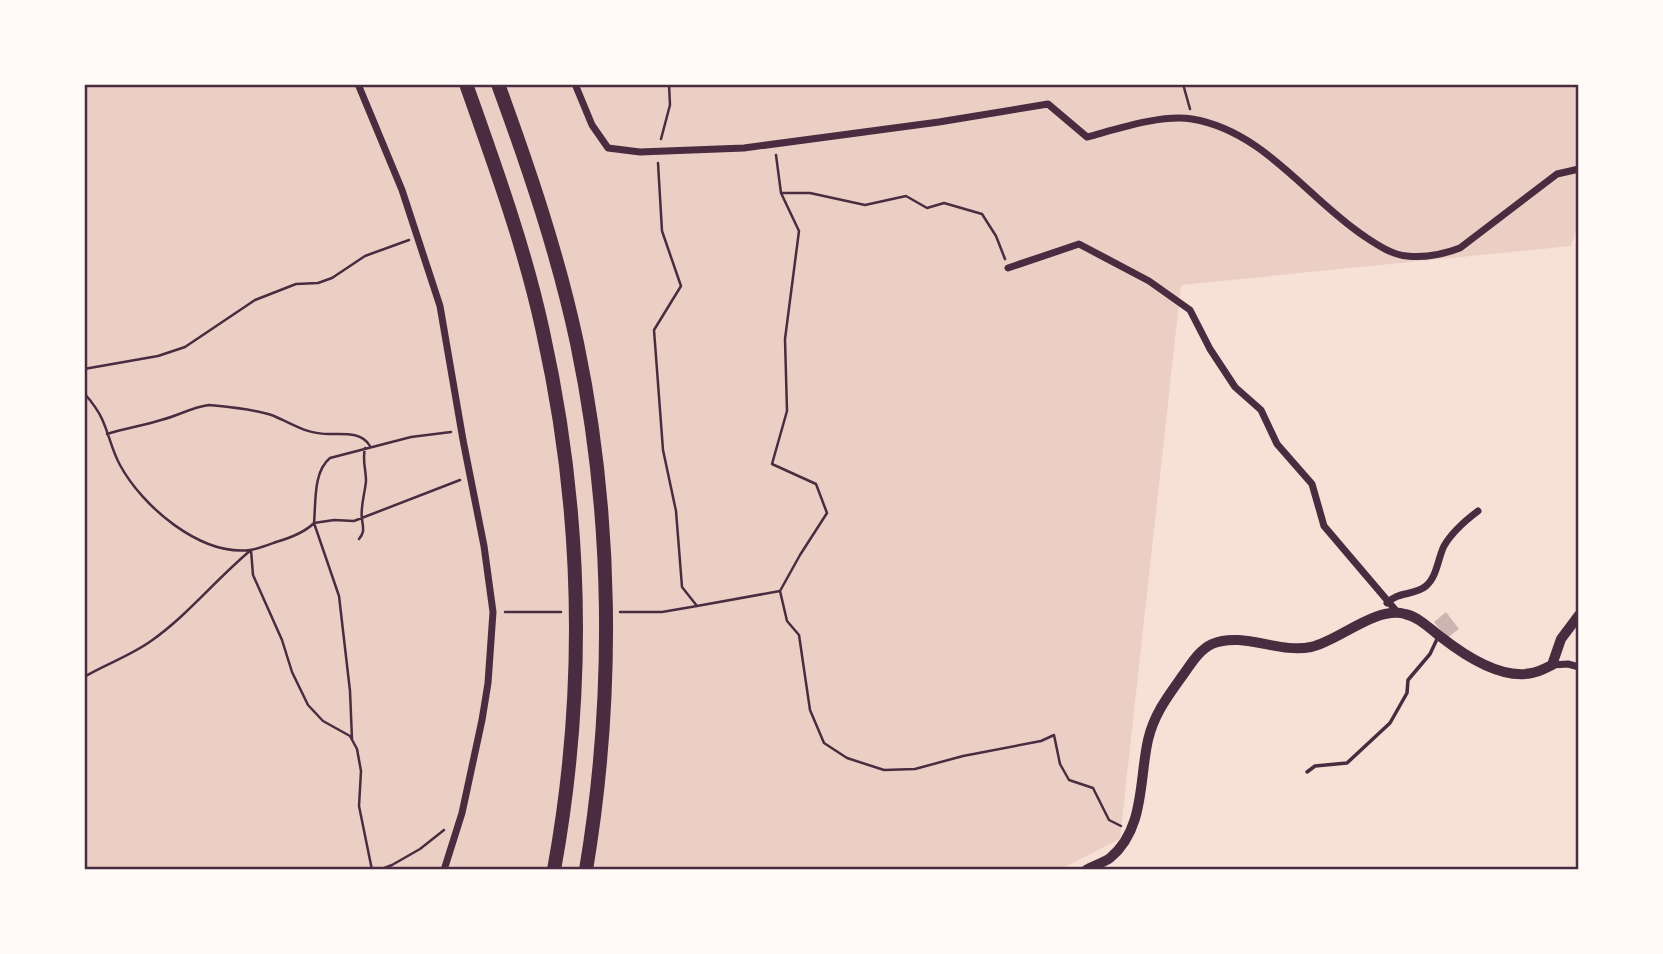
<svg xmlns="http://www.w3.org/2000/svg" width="1663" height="954" font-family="Montserrat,sans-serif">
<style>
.green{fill:#ebcfc5}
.building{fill:#ccb4b1}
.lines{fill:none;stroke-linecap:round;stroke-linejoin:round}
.path{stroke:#4a2c40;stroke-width:2.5}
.service{stroke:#4a2c40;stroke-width:3.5}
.minor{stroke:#4a2c40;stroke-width:7}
.tertiary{stroke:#4a2c40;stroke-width:10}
.motorway{stroke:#4a2c40;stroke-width:14}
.neatline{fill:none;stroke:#4a2c40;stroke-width:2.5}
</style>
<rect width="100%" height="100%" fill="#f7e1d7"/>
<path class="green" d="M84 84H1579V222L1571 246 1181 285 1120 839 1059 870H84Z"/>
<path class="building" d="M1446 612 1459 629 1447 638 1434 622Z"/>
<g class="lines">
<path class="path" d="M1183 84 1190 109
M661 139 670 105 669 84
M776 155 781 193H810L865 205 906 196 927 208 944 203 982 214 996 236 1005 259
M781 193 799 231 785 339 787 411 772 464 816 484 827 513 800 555 780 591 787 621 799 635 810 710 824 743 847 758 884 770 915 769 963 756 1041 741 1054 735 1060 764 1069 780 1093 788 1109 820 1121 826
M84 369 158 356 185 347 255 300 296 284 318 283 332 278 365 256 409 240
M84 393C91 401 98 410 102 419 109 434 112 451 120 465 142 506 200 556 250 550 258 549 268 545 276 542 290 538 304 533 314 523 316 502 313 472 330 458L411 437 451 432
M107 434C125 428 143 426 161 420 178 416 192 407 209 405 229 407 255 409 274 416 295 425 306 434 330 434 345 434 362 432 370 446
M359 539C365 532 363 528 362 519 360 508 365 493 366 481 366 469 362 460 365 448
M251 550 253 575 282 640 292 672 308 705 323 721 350 736 357 749 361 771 359 806 372 870
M697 606 780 591
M505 612H561
M620 612H662L697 606 682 587 676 511 663 450 654 330 681 286 662 231 658 163
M84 677C106 664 130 656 151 641 188 615 216 579 251 550
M352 739 350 691 339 596 314 523 334 520 354 521 460 480
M379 870 392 865 420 849 444 830"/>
<path class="service" d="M1307 772 1315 766 1347 763 1390 723 1407 693 1408 680 1430 654 1438 637"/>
<path class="minor" d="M358 84 402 190 440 306 463 440 484 546 493 612 488 683 482 720 462 813 444 870
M575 84 592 125 608 148 640 152 744 148 939 122 1048 104 1087 137C1117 129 1162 114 1192 119 1264 131 1307 198 1364 236 1376 244 1392 255 1407 256 1425 258 1444 254 1460 248L1557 174 1579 169
M1008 268 1079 244 1149 281 1190 310 1210 349 1235 387 1261 410 1277 444 1312 484 1324 526 1398 613
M1387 603C1398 591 1414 596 1426 586 1437 577 1438 558 1444 546 1452 532 1466 520 1478 511
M1552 665 1568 664 1579 667"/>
<path class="tertiary" d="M1086 870C1093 866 1103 863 1110 858 1145 829 1139 780 1148 740 1154 714 1168 696 1183 675 1191 664 1199 650 1212 644 1243 631 1279 654 1311 647 1339 641 1375 606 1405 614 1419 617 1430 629 1441 637 1464 655 1501 680 1532 673 1539 672 1546 668 1552 665L1561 639 1579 615"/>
<path class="motorway" d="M466 84C495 166 525 248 543 332 583 512 587 689 554 870
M498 84C529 169 558 254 577 343 613 515 615 696 586 870"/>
</g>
<rect width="1663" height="954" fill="none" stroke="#fffaf5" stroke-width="172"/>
<rect x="86" y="86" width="1491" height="782" class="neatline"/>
</svg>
